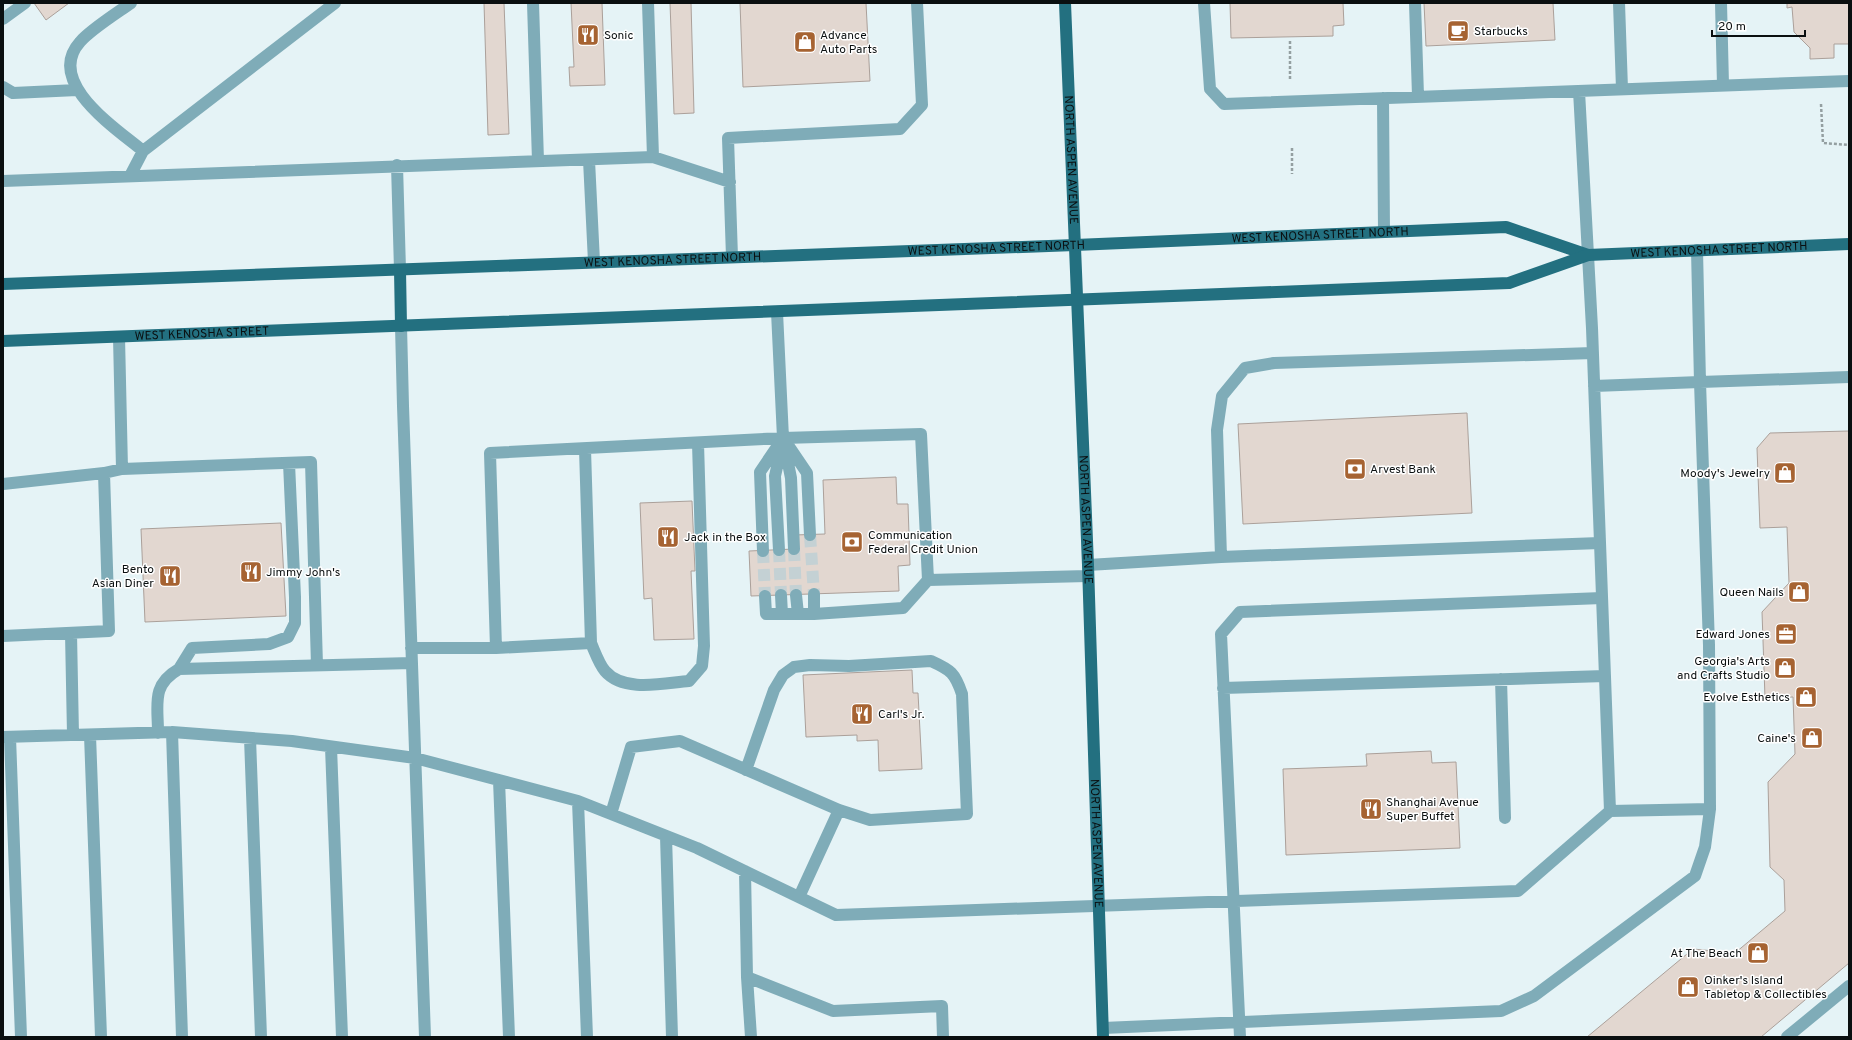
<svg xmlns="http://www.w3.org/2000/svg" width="1852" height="1040" font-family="Overpass,sans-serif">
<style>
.building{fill:#e2d7d0;stroke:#aba09a}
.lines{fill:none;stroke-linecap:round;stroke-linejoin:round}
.minor-tunnel{stroke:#c4d1d4;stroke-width:12;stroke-dasharray:12 6;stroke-linecap:butt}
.path{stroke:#949fa1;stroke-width:2.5;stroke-dasharray:3 2;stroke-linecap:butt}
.minor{stroke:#7facb8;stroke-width:12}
.major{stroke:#237080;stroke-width:12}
.labels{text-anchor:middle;stroke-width:3;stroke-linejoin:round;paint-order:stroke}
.poi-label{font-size:12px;fill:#0a0f10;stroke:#fff;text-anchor:start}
.street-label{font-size:12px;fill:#0a0f10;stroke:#fff}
</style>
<rect width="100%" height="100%" fill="#e5f3f6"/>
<path class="building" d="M34 3H69L46 20Z
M484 3H504L509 134 488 135Z
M571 3H602L605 85 570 86 569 67H574Z
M670 3H691L694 113 674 114Z
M740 3H866L870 81 743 87Z
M1230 3H1343L1344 25 1333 26V36L1231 38Z
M1424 3H1553L1555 40 1426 46Z
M1787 3H1849V44H1834V58L1810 59V48L1794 32 1792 7 1787 8Z
M1467 413 1472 513 1243 524 1238 424Z
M1849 431V963L1761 1037H1587L1693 949 1735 953 1785 911 1784 880 1770 867 1768 782 1795 754 1793 697 1765 698 1762 612 1789 583 1787 527 1760 528 1757 448 1770 433Z
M896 477 897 504H908L910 565 898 566 899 591 751 596 749 551 794 549V535L825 534 823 480Z
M692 501 695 571H691L694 639 654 640 652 598 644 599 640 503Z
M281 523 286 616 145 622 141 529Z
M912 670 913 693H918L922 769 879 771 878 740 857 741V735L806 737 803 675Z
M1431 751 1432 763 1456 762 1460 848 1286 855 1283 769 1367 766 1366 754Z"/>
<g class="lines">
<path class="minor-tunnel" d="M810 535 814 594
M794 549 796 595
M779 550 781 595
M763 551 765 596"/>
<path class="path" d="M1290 41V79
M1821 104 1823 143 1849 145
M1292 148V174"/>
<path class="minor" d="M533 3 538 161
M648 3 653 157
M1204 3 1210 89 1224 104 1849 81
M1415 3 1418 96
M1619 3 1622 89
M1721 3 1723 85
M3 19 25 3
M3 87 13 93 77 90
M1383 98 1384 232
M143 151 335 3
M589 160 594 262
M397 165 400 270
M130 176 143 151C117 129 44 82 80 42 90 30 117 13 131 3
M3 181 653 157 730 182
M1697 250 1700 382 1849 377
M732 257 728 138 900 129 922 105 917 3
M777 312 783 438 791 478 794 549
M401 326 403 406 425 1037
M1594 386 1700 382 1709 645 1710 809 1610 811
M786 442 807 473 810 535
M122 469 311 462 317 665
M3 484 104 473 122 469 119 337
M779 550 775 476 782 445
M763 551 760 472 783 438
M1221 557 1217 430 1222 396 1245 368 1274 363 1593 353
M1088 565 1221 557 1600 543
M814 594V614
M781 595 782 614
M796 595 798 614
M765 596 766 614H814L903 608 928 580
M71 633 73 735
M3 636 109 631 104 473
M591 643C595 652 599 664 605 671 624 693 664 683 689 681L702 666 704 646 698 443
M411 648H496L490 453 783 438 921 434 928 580 1088 576
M496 648 591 643 585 449
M179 669 192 648 269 644 288 637 295 623V597L289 463
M1501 679 1505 818
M1223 688 1605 676
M172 732 182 1037
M158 733C158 704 151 685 179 669L412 663
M90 735 101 1037
M3 737 172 732 292 741 415 758 578 801 697 848 836 915 1518 891 1610 811 1592 328 1579 91
M10 737 21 1037
M250 738 261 1037
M331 747 342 1037
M499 780 509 1037
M578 801 587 1037
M611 814 631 747 680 741 839 810 870 820 967 814 962 694C955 673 951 670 931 661L849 666 810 665 794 667 783 675 774 690 746 770
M666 836 672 1037
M745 871 747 977 833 1011 942 1006 943 1037
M799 897 839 810
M747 977 751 1037
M1103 1028 1501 1011 1534 996 1695 876 1705 847 1710 809
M1240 1037 1221 634 1240 612 1602 598
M1787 1037 1849 986"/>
<g class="major">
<path id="s1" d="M1065 3 1088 565 1103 1037"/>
<path d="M400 270 401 326"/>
<path id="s2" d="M3 284 1075 245 1506 227 1588 255"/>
<path id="s3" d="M3 341 1509 283 1588 255 1849 244"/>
</g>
</g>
<defs>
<g id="cafe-square" transform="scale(1.15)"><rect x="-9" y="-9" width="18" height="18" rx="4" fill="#a66332" stroke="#fff"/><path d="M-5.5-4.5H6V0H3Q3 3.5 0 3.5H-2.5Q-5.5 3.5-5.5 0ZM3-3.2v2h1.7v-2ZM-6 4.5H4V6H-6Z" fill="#fff"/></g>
<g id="restaurant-square" transform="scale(1.15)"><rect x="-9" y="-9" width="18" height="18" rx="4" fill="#a66332" stroke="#fff"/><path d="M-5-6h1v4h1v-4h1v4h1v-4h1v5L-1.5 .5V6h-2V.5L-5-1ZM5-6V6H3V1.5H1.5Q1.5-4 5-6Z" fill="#fff"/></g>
<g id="shop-square" transform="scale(1.15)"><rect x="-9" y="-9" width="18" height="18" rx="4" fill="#a66332" stroke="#fff"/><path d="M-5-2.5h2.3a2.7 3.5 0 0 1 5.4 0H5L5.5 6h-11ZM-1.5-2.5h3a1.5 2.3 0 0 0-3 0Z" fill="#fff"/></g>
<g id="bank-square" transform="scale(1.15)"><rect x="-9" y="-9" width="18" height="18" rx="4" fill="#a66332" stroke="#fff"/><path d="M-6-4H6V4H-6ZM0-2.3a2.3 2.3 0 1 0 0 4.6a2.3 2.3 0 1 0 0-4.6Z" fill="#fff"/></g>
<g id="office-square" transform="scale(1.15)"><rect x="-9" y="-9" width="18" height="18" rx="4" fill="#a66332" stroke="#fff"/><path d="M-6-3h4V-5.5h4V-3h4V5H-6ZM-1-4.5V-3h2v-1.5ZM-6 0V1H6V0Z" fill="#fff"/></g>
</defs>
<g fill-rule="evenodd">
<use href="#cafe-square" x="1458" y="31"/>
<use href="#restaurant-square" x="588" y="35"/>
<use href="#shop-square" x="805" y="42"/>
<use href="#bank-square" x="1355" y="469"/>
<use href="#shop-square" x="1785" y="473"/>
<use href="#restaurant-square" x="668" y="537"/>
<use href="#bank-square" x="852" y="542"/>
<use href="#restaurant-square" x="251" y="572"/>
<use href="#restaurant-square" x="170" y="576"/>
<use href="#shop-square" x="1799" y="592"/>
<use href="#office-square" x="1786" y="634"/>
<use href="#shop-square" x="1785" y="668"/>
<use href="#shop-square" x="1806" y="697"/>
<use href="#restaurant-square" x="862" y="714"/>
<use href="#shop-square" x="1812" y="738"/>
<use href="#restaurant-square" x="1371" y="809"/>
<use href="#shop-square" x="1758" y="953"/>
<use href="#shop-square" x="1688" y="987"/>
</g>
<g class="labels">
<g class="poi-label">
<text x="1474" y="35">Starbucks</text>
<text x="604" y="39">Sonic</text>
<text x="820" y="39">Advance<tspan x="820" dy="14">Auto Parts</tspan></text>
<text x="1370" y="473">Arvest Bank</text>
<text x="1770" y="477" text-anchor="end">Moody's Jewelry</text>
<text x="868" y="539">Communication<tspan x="868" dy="14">Federal Credit Union</tspan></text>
<text x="684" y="541">Jack in the Box</text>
<text x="154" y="573" text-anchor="end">Bento<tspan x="154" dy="14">Asian Diner</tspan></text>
<text x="266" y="576">Jimmy John's</text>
<text x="1784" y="596" text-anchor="end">Queen Nails</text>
<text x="1770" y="638" text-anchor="end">Edward Jones</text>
<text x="1770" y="665" text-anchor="end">Georgia's Arts<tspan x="1770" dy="14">and Crafts Studio</tspan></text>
<text x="1790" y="701" text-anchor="end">Evolve Esthetics</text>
<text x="878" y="718">Carl's Jr.</text>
<text x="1796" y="742" text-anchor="end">Caine's</text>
<text x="1386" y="806">Shanghai Avenue<tspan x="1386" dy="14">Super Buffet</tspan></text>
<text x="1742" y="957" text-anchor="end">At The Beach</text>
<text x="1704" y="984">Oinker's Island<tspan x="1704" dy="14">Tabletop &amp; Collectibles</tspan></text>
</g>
<g class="street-label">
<text dy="4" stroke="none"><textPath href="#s1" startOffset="157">NORTH ASPEN AVENUE</textPath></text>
<text dy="4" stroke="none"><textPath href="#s2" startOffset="1318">WEST KENOSHA STREET NORTH</textPath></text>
<text dy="4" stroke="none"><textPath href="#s2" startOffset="994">WEST KENOSHA STREET NORTH</textPath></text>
<text dy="4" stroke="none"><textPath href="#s3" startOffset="1722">WEST KENOSHA STREET NORTH</textPath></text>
<text dy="4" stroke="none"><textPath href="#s2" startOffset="670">WEST KENOSHA STREET NORTH</textPath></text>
<text dy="4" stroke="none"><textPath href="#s3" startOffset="199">WEST KENOSHA STREET</textPath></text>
<text dy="4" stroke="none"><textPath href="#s1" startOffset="517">NORTH ASPEN AVENUE</textPath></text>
<text dy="4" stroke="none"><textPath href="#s1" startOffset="841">NORTH ASPEN AVENUE</textPath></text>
</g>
</g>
<rect width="1852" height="1040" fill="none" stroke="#0a0f10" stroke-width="8"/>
<path d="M1712 30v6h93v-6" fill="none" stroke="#0a0f10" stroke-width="2"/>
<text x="1718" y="30" font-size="12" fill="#0a0f10" stroke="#ffffff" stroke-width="3" paint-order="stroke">20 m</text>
</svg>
